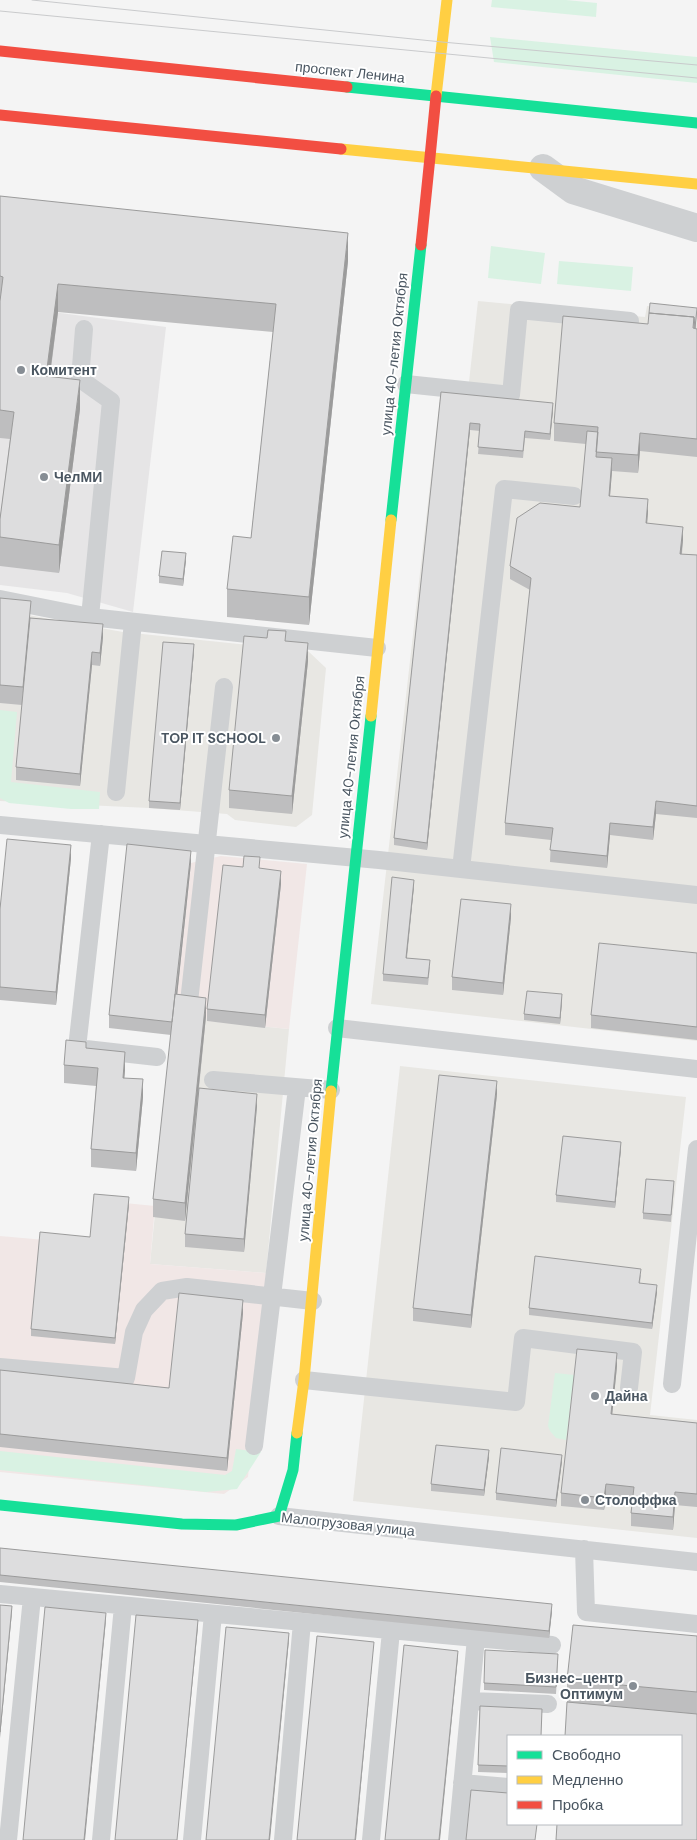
<svg xmlns="http://www.w3.org/2000/svg" width="697" height="1840" font-family="'DM Sans',sans-serif">
<style>
.commercial{fill:#e8e7e3}
.education{fill:#e6e5e6}
.medical{fill:#f1e7e6}
.green{fill:#d9f2e3}
.lines{fill:none;stroke-linecap:round;stroke-linejoin:round}
.lane{stroke:#ced0d2;stroke-width:18}
.street{stroke:#ced0d2;stroke-width:28}
.fast{stroke:#16e098;stroke-width:11}
.slow{stroke:#ffcf43;stroke-width:11}
.jam{stroke:#f24e42;stroke-width:11}
.tram{stroke:#c9cacc;stroke-width:1}
.wall{fill:#bebebf}
.shaded-wall{fill:#9b9b9b}
.building{fill:#ddddde;stroke:#9b9b9b}
.poi-dot{fill:#868d94;stroke:#fff;stroke-width:2}
.labels{text-anchor:middle;stroke-width:4;stroke-linejoin:round;paint-order:stroke}
.street-label{font-size:14px;fill:#4a5661;stroke:#fff}
.poi-label{font-size:14px;font-weight:bold;fill:#4a5661;stroke:#fff;text-anchor:start}
</style>
<rect width="100%" height="100%" fill="#f4f4f4"/>
<path class="commercial" d="M478 301 645 317 647 306 697 311V1041L371 1004 440 397 467 400Z
M0 610 123 632 308 651 326 668 312 815 296 827 235 820 227 814 149 808 0 801Z
M175 1012 206 1016 208 1021 289 1029 266 1273 150 1264Z
M400 1066 686 1097 650 1415 697 1420V1538L353 1501Z"/>
<path class="education" d="M0 305 166 327 133 612 67 593 0 585Z"/>
<path class="medical" d="M221 856 307 864 289 1029 207 1021 206 1016 175 1012 191 863Z
M94 1200 155 1206 150 1264 266 1273 248 1477 224 1494 0 1472V1236L90 1244Z"/>
<path class="green" d="M492 0H566L597 3 596 17 491 7Z
M490 37 697 57V83L494 62Z
M491 246 545 253 541 284 488 278Z
M559 261 633 267 631 291 557 284Z
M0 710 17 712 11 782 100 792 99 809H71L9 803 0 798Z
M555 1373 574 1375 566 1440 556 1438 550 1431 548 1426Z
M236 1449 261 1452 237 1489 206 1492 0 1470V1451L225 1475 232 1471Z"/>
<g class="lines">
<path class="lane" d="M84 329 80 379 111 401 90 617
M406 384 511 395 519 310 630 321
M0 599 90 617 377 648
M116 792 133 622
M0 825 379 860 697 895
M101 834 77 1048 157 1057
M461 869 504 489 574 496
M189 1002 224 687
M337 1028 697 1069
M213 1080 331 1090
M0 1367 126 1378 134 1332 144 1310 162 1291 187 1287 313 1301
M304 1380 516 1402 523 1338 633 1352 629 1388
M672 1384 697 1149
M254 1446 297 1088
M279 1516 697 1562
M584 1549 586 1612 697 1624
M0 1594 552 1645
M470 1701 548 1704
M462 1783 508 1787
M8 1840 32 1597
M101 1840 123 1606
M192 1840 213 1614
M283 1840 302 1622
M371 1840 391 1631
M457 1840 476 1638"/>
<path class="street" d="M543 168 573 190 697 228"/>
<path class="fast" d="M347 87 697 123
M391 520 421 245
M331 1091 371 716
M0 1505 182 1524 236 1525 279 1516 293 1470 297 1433"/>
<path class="slow" d="M436 96 447 0
M341 149 697 184
M371 716 391 520
M297 1433 304 1380 331 1091"/>
<path class="jam" d="M0 51 347 87
M0 115 341 149
M430 157 436 96
M421 245 430 157"/>
<path class="tram" d="M32 0 442 42 697 65
M0 11 697 78"/>
</g>
<path class="wall" d="M0 196 348 261 309 625 227 617V589L251 538 273 332 58 312 50 377 80 409 59 573 0 566V519L10 439 0 438Z
M697 314 695 329H697V457L640 451 638 473 612 471 610 496 648 512 647 524 683 540 682 554 697 555V818L656 814 653 840 610 835 607 868 550 862 551 840 505 835V823L530 590 510 579V566L580 507 586 444 554 441V423L648 324Z
M441 392 553 410 550 440 525 438 523 458 478 454 480 431 470 430 427 850 394 845V838Z
M186 560 183 586 159 583V576Z
M0 598 31 618 103 637 100 666 92 665 80 786 16 780V767L22 705 0 703Z
M286 641 308 661 292 814 229 808V790Z
M194 651 180 810 149 808V801Z
M71 858 56 1005 0 1000V909Z
M191 863 177 995 206 1016 199 1088 257 1106 244 1252 185 1247V1234L197 1104 185 1221 153 1217V1199L171 1035 109 1028V1015Z
M260 869 281 884 265 1028 207 1021V1009Z
M414 886 407 958 430 967 428 985 383 981V974Z
M511 917 503 995 452 990V977Z
M697 953V1040L591 1028V1015Z
M562 1001 560 1024 524 1020V1014Z
M86 1048 125 1070 124 1078 143 1097 136 1171 91 1167V1149L96 1086 64 1083V1065Z
M497 1094 471 1328 413 1321V1308Z
M621 1149 615 1208 556 1202V1195Z
M674 1188 671 1222 643 1219V1213Z
M129 1204 115 1344 31 1336V1329Z
M641 1275 640 1283 657 1292 652 1329 529 1315V1308Z
M243 1313 227 1471 0 1447V1370L169 1388Z
M617 1366 612 1414 697 1423V1507L675 1505 673 1530 631 1526V1513L633 1500 606 1497 604 1510 561 1506V1493Z
M489 1457 484 1496 431 1491V1484Z
M562 1461 556 1507 496 1500V1493Z
M0 1548 552 1611 549 1638 0 1582Z
M697 1636V1840L567 1702V1680Z
M558 1660 556 1694 484 1690V1683Z
M480 1706 508 1736V1773L478 1772Z"/>
<path class="shaded-wall" d="M348 233V261L309 625V597Z
M58 284V312L46 404V376Z
M80 380V409L59 573V545Z
M553 403V410L550 440V434Z
M470 423V430L427 850V843Z
M640 433V451L638 473V455Z
M612 458V471L609 508V496Z
M648 499V512L646 536V523Z
M683 527V540L680 566V554Z
M186 553V560L183 586V579Z
M103 624V637L100 666V653Z
M308 643V661L292 814V796Z
M194 644V651L180 810V803Z
M92 652V665L80 786V774Z
M656 801V814L653 840V827Z
M610 823V835L607 868V856Z
M71 845V858L56 1005V992Z
M191 851V863L173 1035V1022Z
M281 871V884L265 1028V1015Z
M414 880V886L406 964V958Z
M511 904V917L503 995V983Z
M562 994V1001L560 1024V1018Z
M206 998V1016L185 1221V1203Z
M125 1052V1070L123 1096V1078Z
M143 1079V1097L136 1171V1153Z
M497 1081V1094L471 1328V1315Z
M257 1094V1106L244 1252V1239Z
M621 1142V1149L615 1208V1202Z
M129 1197V1204L115 1344V1338Z
M657 1285V1292L652 1329V1323Z
M243 1300V1313L227 1471V1458Z
M617 1353V1366L611 1427V1414Z
M489 1450V1457L484 1496V1490Z
M562 1455V1461L556 1507V1500Z
M606 1484V1497L604 1510V1498Z
M675 1492V1505L673 1530V1517Z
M552 1604V1611L549 1638V1631Z
M12 1606V1612L0 1738V1732Z
M106 1613V1620L85 1840H84Z
M198 1620V1627L177 1840Z
M289 1633V1640L270 1840H269Z
M374 1642 356 1840H355Z
M458 1651V1657L440 1840H439Z"/>
<path class="building" d="M0 196 348 233 309 597 227 589 233 536 251 538 276 304 58 284 46 376 80 380 59 545 0 537V519L14 412 0 410V301L3 277 0 276Z
M650 303 697 308 695 328 694 317 649 313Z
M649 313 694 317 693 328 697 329V439L640 433 638 455 596 452 598 427 554 423 563 316 648 324Z
M441 392 553 403 550 434 525 431 523 451 478 447 480 424 470 423 427 843 394 838Z
M587 431 598 432 596 457 612 458 609 496 648 499 646 523 683 527 680 554 697 555V806L656 801 653 827 610 823 607 856 550 850 553 828 505 823 531 578 510 566 517 518 540 503 580 507Z
M162 551 186 553 183 579 159 576Z
M0 598 31 601 23 687 0 685Z
M30 618 103 624 100 653 92 652 80 774 16 767Z
M268 630 286 631 285 641 308 643 292 796 229 790 244 636 267 638Z
M163 642 194 644 180 803 149 801Z
M7 839 71 845 56 992 0 987V909Z
M127 844 191 851 172 1022 109 1015Z
M244 856 260 857 259 868 281 871 265 1015 207 1009 223 865 243 867Z
M392 877 414 880 406 958 430 960 428 978 383 974Z
M461 899 511 904 503 983 452 977Z
M599 943 697 953V1027L591 1015Z
M527 991 562 994 560 1018 524 1014Z
M175 994 206 998 185 1203 153 1199Z
M66 1040 86 1042V1048L125 1052 123 1078 143 1079 136 1153 91 1149 98 1068 64 1065Z
M439 1075 497 1081 471 1315 413 1308Z
M199 1088 257 1094 244 1239 185 1234Z
M563 1136 621 1142 615 1202 556 1195Z
M646 1179 674 1181 671 1215 643 1213Z
M94 1194 129 1197 115 1338 31 1329 40 1232 90 1237Z
M535 1256 641 1269 639 1283 657 1285 652 1323 529 1308Z
M179 1293 243 1300 227 1458 0 1434V1370L169 1388Z
M577 1349 617 1353 611 1414 697 1423V1494L675 1492 673 1517 631 1513 634 1487 606 1484 604 1498 561 1493Z
M436 1445 489 1450 484 1490 431 1484Z
M501 1448 562 1455 556 1500 496 1493Z
M0 1548 552 1604 549 1631 0 1575Z
M0 1605 12 1606 0 1732Z
M45 1607 106 1613 84 1840H23Z
M136 1615 198 1620 177 1840H115Z
M573 1625 697 1636V1692L567 1680Z
M226 1627 289 1633 269 1840H206Z
M317 1636 374 1642 355 1840H297Z
M404 1645 458 1651 439 1840H385Z
M485 1650 558 1654 556 1687 484 1683Z
M567 1702 697 1714V1840H556L557 1824H681V1736H565Z
M480 1706 542 1709 541 1736H508V1766L478 1765Z
M471 1790 508 1793V1824H537L535 1840H466Z"/>
<g class="poi-dot">
<circle cx="21" cy="370" r="5"/>
<circle cx="44" cy="477" r="5"/>
<circle cx="276" cy="738" r="5"/>
<circle cx="595" cy="1396" r="5"/>
<circle cx="585" cy="1500" r="5"/>
<circle cx="633" cy="1686" r="5"/>
</g>
<g class="labels">
<g class="street-label">
<text transform="translate(350 72) rotate(6)" y="5">проспект Ленина</text>
<text transform="translate(394 354) rotate(-84)" y="5">улица 40-летия Октября</text>
<text transform="translate(351 757) rotate(-84)" y="5">улица 40-летия Октября</text>
<text transform="translate(310 1160) rotate(-85)" y="5">улица 40-летия Октября</text>
<text transform="translate(348 1524) rotate(6)" y="5">Малогрузовая улица</text>
</g>
<g class="poi-label">
<text x="31" y="375">Комитент</text>
<text x="54" y="482">ЧелМИ</text>
<text x="266" y="743" text-anchor="end">TOP IT SCHOOL</text>
<text x="605" y="1401">Дайна</text>
<text x="595" y="1505">Столоффка</text>
<text x="623" y="1683" text-anchor="end">Бизнес-центр<tspan x="623" dy="16">Оптимум</tspan></text>
</g>
</g>
<rect x="507" y="1735" width="175" height="90" fill="#ffffff" stroke="#b7bbc0"/>
<rect x="517" y="1751" width="25" height="8" fill="#16e098" stroke="#b7bbc0"/>
<text x="552" y="1760" font-size="15" fill="#4a5661">Свободно</text>
<rect x="517" y="1776" width="25" height="8" fill="#ffcf43" stroke="#b7bbc0"/>
<text x="552" y="1785" font-size="15" fill="#4a5661">Медленно</text>
<rect x="517" y="1801" width="25" height="8" fill="#f24e42" stroke="#b7bbc0"/>
<text x="552" y="1810" font-size="15" fill="#4a5661">Пробка</text>
</svg>
